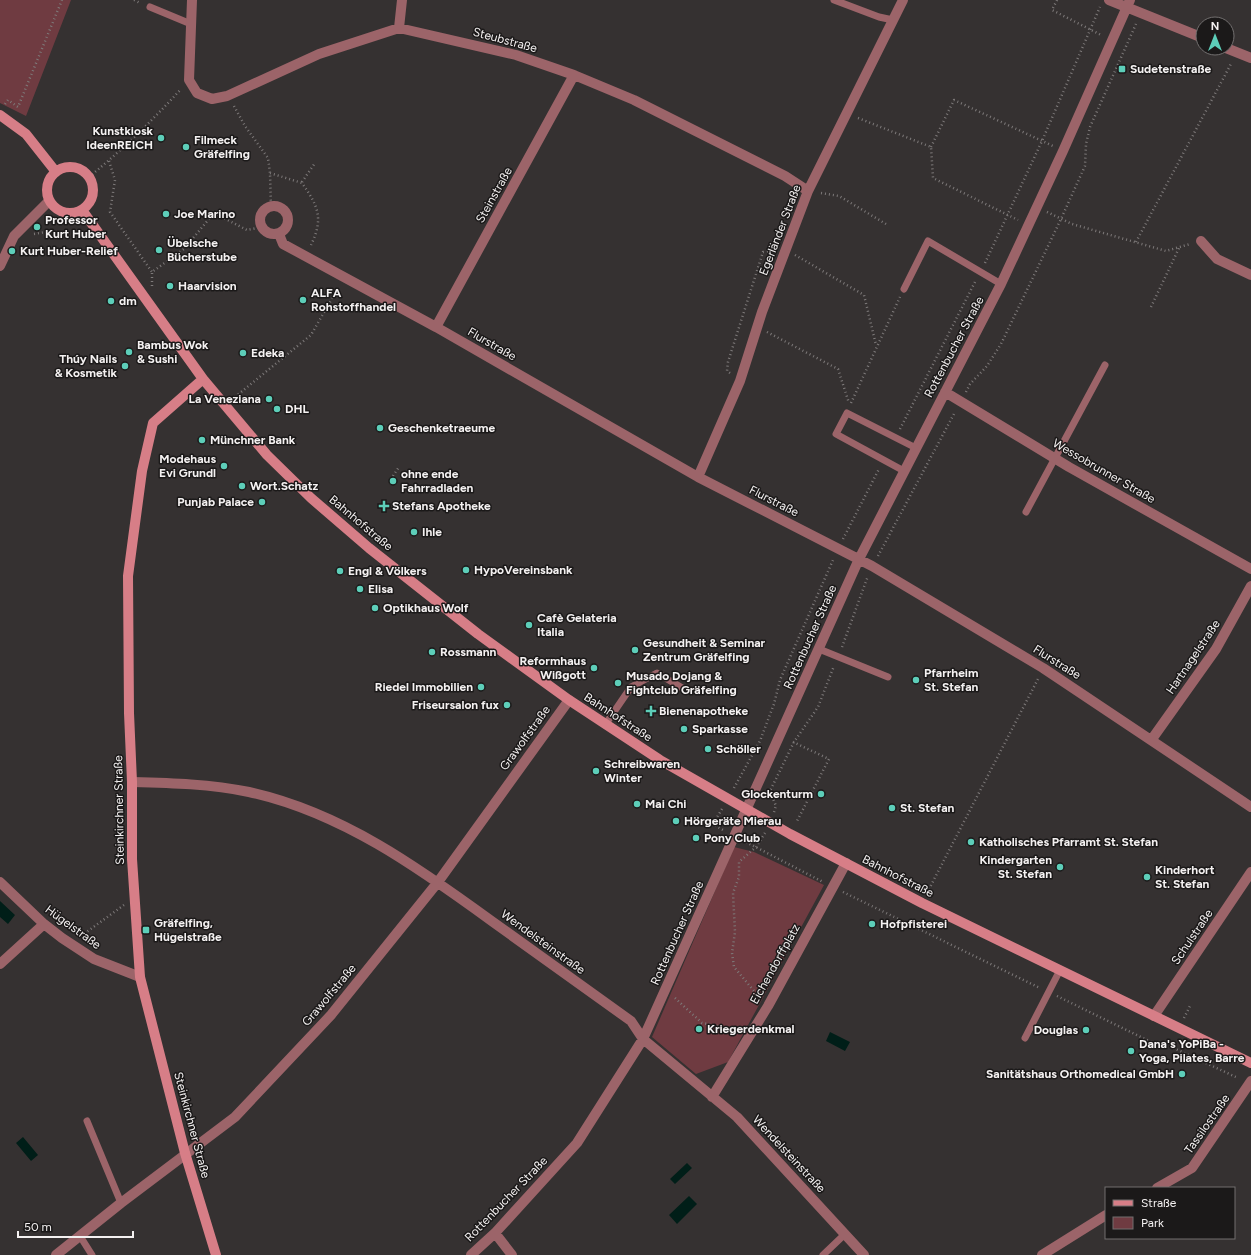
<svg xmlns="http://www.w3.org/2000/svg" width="1251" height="1255" font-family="Figtree,sans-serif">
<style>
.green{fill:#6f3b41}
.water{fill:#001e18}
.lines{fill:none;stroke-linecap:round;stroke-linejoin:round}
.path{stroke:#7e7a7a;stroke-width:2.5;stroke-dasharray:1 3;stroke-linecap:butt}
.lane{stroke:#9c6469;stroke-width:7}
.street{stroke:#9c6469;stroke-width:10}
.secondary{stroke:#d77e87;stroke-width:10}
.poi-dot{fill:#5dceb9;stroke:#1b1919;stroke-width:1.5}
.labels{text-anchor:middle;stroke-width:3;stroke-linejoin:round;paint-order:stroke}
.street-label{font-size:12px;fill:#f4f1f1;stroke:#1b1919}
.poi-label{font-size:12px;font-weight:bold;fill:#f4f1f1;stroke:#1b1919;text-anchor:start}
</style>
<rect width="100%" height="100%" fill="#353131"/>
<path class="green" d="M0 0H71L26 116 0 103Z
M734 847 754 852 824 885 728 1062 696 1074 652 1037Z"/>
<path class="water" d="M0 901 15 915 8 924 0 917Z
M830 1032 850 1042 845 1051 826 1041Z
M23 1137 38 1155 31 1161 16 1143Z
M687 1163 692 1168 675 1184 670 1179Z
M689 1196 697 1204 677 1224 669 1215Z"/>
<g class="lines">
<path class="path" d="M134 0 140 3
M1057 0 1052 10 1101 35
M5 104 8 100 18 107 62 0
M234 106 245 126 268 158 270 173 271 207
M858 118 931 147 933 178 1018 220
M931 147 954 100 1053 146
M109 161 115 180 110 212 152 272
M270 173 302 183C318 206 324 218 311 245
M89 177C122 150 152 121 181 89
M302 182 315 163
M821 193 839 196 886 224
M1047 212 1072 224 1166 251 1190 244
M34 234 51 231
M1136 242 1232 62
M795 255 864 295 876 345
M985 263 1042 141 1100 7
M152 286V272L184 249 214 213 247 230 262 227
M1151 307 1180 246
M767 332 838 369 849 403
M730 373 727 371 728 362 763 252 772 251
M966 392 970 384 987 366 1001 344 1061 219 1085 166 1086 144 1090 127 1136 24
M235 397 311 335 338 288
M851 403 900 297
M900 429 976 280
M393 476 399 467
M843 539 879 469
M878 556 955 412
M842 647 868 576
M793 742 829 759 796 823
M734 788 760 741 774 704 780 680 833 560
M722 809 713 824 723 830
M774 812 776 806 770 791 794 742 818 707 834 666
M746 842 823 882
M843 892 1040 988
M927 893 1038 679
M81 936 124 905
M1057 996 1155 1044 1167 1045 1238 1078
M759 997 734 967 732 953 735 932 733 893 739 877V862L756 847 765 833
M675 998 702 1023 740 1030
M1184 1018 1190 1006"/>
<path class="lane" d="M834 0 879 17 893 20
M150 7 191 24
M904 289 928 241 1001 284
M904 471 836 434 847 413 916 448
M1026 512 1105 365
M819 649 888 677
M605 725 631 687 657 673 684 689
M1025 1038 1060 970
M87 1121 121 1203
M80 1236 92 1255
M823 1255 845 1234"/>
<path class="street" d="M192 0 189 80 197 93 212 99 227 96 319 54 399 28 516 55 574 75 634 100 785 176 808 191
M1109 0 1203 38
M399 28 402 0
M1226 48 1251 58
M260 220a14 14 0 1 1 28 0a14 14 0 1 1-28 0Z
M279 234 283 244 436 327 698 477 872 566 1043 668 1251 807
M1201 241 1217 259 1251 275
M0 266 14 236 49 201
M436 327 574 75
M945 392 1069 467 1251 569
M698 477 740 381 762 312 808 191 903 0
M1152 739 1216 649 1251 586
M132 782C172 783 210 784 249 792 341 812 419 868 493 922 539 955 585 988 631 1021L643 1039 737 1117 864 1255
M0 882 44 924 62 938 94 959 140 977
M0 964 44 924
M1154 1016 1251 872
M712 1097 768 1006 846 863
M1157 1188 1192 1168 1251 1081
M495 1233 512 1255
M56 1255 121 1203 235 1117 331 1015 438 882 569 700
M471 1255 495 1233 577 1143 643 1039 859 559 1001 284 1063 151 1130 0
M1042 1255 1106 1215"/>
<path class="secondary" d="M0 115 26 134 56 172
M47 190a23 23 0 1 1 46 0a23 23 0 1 1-46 0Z
M82 210 203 379 267 455 311 498 369 548 478 634 569 700 660 760 790 834 922 903 1251 1063
M203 379 153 423 142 471 128 576 129 713 132 782V859L140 977 185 1153 216 1255"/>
</g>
<g class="poi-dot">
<rect x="1118" y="65" width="8" height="8" rx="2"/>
<circle cx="161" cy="138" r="4"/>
<circle cx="186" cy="147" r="4"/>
<circle cx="166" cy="214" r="4"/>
<circle cx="37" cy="227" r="4"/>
<circle cx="159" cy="250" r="4"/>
<circle cx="12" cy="251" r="4"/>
<circle cx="170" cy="286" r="4"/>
<circle cx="303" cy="300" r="4"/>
<circle cx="111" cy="301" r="4"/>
<circle cx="129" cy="352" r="4"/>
<circle cx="243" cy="353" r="4"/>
<circle cx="125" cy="366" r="4"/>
<circle cx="269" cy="399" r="4"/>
<circle cx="277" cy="409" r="4"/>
<circle cx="380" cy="428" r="4"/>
<circle cx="202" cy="440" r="4"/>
<circle cx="224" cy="466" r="4"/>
<circle cx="393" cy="481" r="4"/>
<circle cx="242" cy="486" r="4"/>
<circle cx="262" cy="502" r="4"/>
<path d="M382 500h4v4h4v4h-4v4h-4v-4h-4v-4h4z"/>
<circle cx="414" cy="532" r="4"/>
<circle cx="466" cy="570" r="4"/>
<circle cx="340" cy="571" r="4"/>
<circle cx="360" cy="589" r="4"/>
<circle cx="375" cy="608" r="4"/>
<circle cx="529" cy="625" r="4"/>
<circle cx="635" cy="650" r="4"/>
<circle cx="432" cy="652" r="4"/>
<circle cx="594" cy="668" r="4"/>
<circle cx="916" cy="680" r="4"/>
<circle cx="618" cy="683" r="4"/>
<circle cx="481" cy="687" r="4"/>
<circle cx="507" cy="705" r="4"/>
<path d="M649 705h4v4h4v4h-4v4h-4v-4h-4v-4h4z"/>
<circle cx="684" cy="729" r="4"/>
<circle cx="708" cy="749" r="4"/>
<circle cx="596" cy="771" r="4"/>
<circle cx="821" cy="794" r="4"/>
<circle cx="637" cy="804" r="4"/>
<circle cx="892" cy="808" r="4"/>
<circle cx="676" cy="821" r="4"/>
<circle cx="696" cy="838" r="4"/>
<circle cx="971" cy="842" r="4"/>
<circle cx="1060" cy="867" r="4"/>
<circle cx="1147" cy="877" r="4"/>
<circle cx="872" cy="924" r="4"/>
<rect x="142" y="926" width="8" height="8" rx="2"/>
<circle cx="699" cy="1029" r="4"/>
<circle cx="1086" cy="1030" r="4"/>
<circle cx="1131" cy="1051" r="4"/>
<circle cx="1182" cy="1074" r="4"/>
</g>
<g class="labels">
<g class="street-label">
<text transform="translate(505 40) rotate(15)" y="4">Steubstraße</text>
<text transform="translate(494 195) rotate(-61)" y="4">Steinstraße</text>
<text transform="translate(780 230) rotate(-69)" y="4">Egerländer Straße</text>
<text transform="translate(492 344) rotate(30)" y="4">Flurstraße</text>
<text transform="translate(954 347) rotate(-62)" y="4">Rottenbucher Straße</text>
<text transform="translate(1104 471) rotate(30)" y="4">Wessobrunner Straße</text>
<text transform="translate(774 501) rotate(27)" y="4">Flurstraße</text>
<text transform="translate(361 523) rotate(40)" y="4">Bahnhofstraße</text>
<text transform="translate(810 637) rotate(-66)" y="4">Rottenbucher Straße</text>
<text transform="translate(1193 657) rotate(-56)" y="4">Hartnagelstraße</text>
<text transform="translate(1057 662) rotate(32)" y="4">Flurstraße</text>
<text transform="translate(618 717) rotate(33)" y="4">Bahnhofstraße</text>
<text transform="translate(525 738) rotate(-54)" y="4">Grawolfstraße</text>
<text transform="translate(119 810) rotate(-91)" y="4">Steinkirchner Straße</text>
<text transform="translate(898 876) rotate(27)" y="4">Bahnhofstraße</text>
<text transform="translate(73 927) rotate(36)" y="4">Hügelstraße</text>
<text transform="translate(677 933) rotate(-66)" y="4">Rottenbucher Straße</text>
<text transform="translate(1192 937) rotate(-56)" y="4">Schulstraße</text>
<text transform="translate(543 942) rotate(36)" y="4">Wendelsteinstraße</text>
<text transform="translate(775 964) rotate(-61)" y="4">Eichendorffplatz</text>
<text transform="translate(329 995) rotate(-50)" y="4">Grawolfstraße</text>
<text transform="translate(1207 1124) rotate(-55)" y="4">Tassilostraße</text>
<text transform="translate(192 1125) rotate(75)" y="4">Steinkirchner Straße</text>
<text transform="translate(789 1154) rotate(47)" y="4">Wendelsteinstraße</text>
<text transform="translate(506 1199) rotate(-46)" y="4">Rottenbucher Straße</text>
</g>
<g class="poi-label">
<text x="1130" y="73">Sudetenstraße</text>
<text x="153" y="135" text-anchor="end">Kunstkiosk<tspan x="153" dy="14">IdeenREICH</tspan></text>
<text x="194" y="144">Filmeck<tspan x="194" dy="14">Gräfelfing</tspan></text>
<text x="174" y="218">Joe Marino</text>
<text x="45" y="224">Professor<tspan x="45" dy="14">Kurt Huber</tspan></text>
<text x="167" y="247">Übelsche<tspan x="167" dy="14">Bücherstube</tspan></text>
<text x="20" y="255">Kurt Huber-Relief</text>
<text x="178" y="290">Haarvision</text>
<text x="311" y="297">ALFA<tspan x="311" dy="14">Rohstoffhandel</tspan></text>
<text x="119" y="305">dm</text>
<text x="137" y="349">Bambus Wok<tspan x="137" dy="14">&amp; Sushi</tspan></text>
<text x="251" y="357">Edeka</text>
<text x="117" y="363" text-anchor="end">Thúy Nails<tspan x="117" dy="14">&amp; Kosmetik</tspan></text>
<text x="261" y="403" text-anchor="end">La Veneziana</text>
<text x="285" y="413">DHL</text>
<text x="388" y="432">Geschenketraeume</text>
<text x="210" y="444">Münchner Bank</text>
<text x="216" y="463" text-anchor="end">Modehaus<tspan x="216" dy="14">Evi Grundl</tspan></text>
<text x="401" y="478">ohne ende<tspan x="401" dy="14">Fahrradladen</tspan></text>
<text x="250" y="490">Wort.Schatz</text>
<text x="254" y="506" text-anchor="end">Punjab Palace</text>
<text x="392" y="510">Stefans Apotheke</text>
<text x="422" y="536">Ihle</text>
<text x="474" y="574">HypoVereinsbank</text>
<text x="348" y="575">Engl &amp; Völkers</text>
<text x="368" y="593">Elisa</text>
<text x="383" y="612">Optikhaus Wolf</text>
<text x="537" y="622">Cafè Gelateria<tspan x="537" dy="14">Italia</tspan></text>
<text x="643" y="647">Gesundheit &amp; Seminar<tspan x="643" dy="14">Zentrum Gräfelfing</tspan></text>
<text x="440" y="656">Rossmann</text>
<text x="586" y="665" text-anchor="end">Reformhaus<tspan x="586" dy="14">Wißgott</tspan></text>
<text x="924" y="677">Pfarrheim<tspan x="924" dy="14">St. Stefan</tspan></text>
<text x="626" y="680">Musado Dojang &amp;<tspan x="626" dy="14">Fightclub Gräfelfing</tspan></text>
<text x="473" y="691" text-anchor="end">Riedel Immobilien</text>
<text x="499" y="709" text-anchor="end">Friseursalon fux</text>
<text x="659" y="715">Bienenapotheke</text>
<text x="692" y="733">Sparkasse</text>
<text x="716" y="753">Schöller</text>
<text x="604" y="768">Schreibwaren<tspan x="604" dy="14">Winter</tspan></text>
<text x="813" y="798" text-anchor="end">Glockenturm</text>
<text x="645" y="808">Mai Chi</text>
<text x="900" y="812">St. Stefan</text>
<text x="684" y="825">Hörgeräte Mierau</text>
<text x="704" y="842">Pony Club</text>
<text x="979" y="846">Katholisches Pfarramt St. Stefan</text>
<text x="1052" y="864" text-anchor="end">Kindergarten<tspan x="1052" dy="14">St. Stefan</tspan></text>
<text x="1155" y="874">Kinderhort<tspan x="1155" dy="14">St. Stefan</tspan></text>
<text x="154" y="927">Gräfelfing,<tspan x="154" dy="14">Hügelstraße</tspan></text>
<text x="880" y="928">Hofpfisterei</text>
<text x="707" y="1033">Kriegerdenkmal</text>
<text x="1078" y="1034" text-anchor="end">Douglas</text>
<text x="1139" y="1048">Dana's YoPiBa -<tspan x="1139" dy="14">Yoga, Pilates, Barre</tspan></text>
<text x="1174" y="1078" text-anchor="end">Sanitätshaus Orthomedical GmbH</text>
</g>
</g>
<rect x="1105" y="1187" width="130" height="52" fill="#1b1919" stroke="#726f6f"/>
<rect x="1113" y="1200" width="20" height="6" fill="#d77e87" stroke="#726f6f"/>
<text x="1141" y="1207" font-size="12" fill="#f4f1f1">Straße</text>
<rect x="1113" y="1217" width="20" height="12" fill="#6f3b41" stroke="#726f6f"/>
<text x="1141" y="1227" font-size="12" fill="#f4f1f1">Park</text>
<g transform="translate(1215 36)"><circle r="19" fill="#1b1919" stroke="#726f6f"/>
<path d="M0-3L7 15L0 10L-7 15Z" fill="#5dceb9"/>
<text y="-6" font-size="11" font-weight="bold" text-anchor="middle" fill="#f4f1f1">N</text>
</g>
<path d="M18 1231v6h115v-6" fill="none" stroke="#f4f1f1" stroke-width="2"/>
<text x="24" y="1231" font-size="12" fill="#f4f1f1" stroke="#1b1919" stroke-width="3" paint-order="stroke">50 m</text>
</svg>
